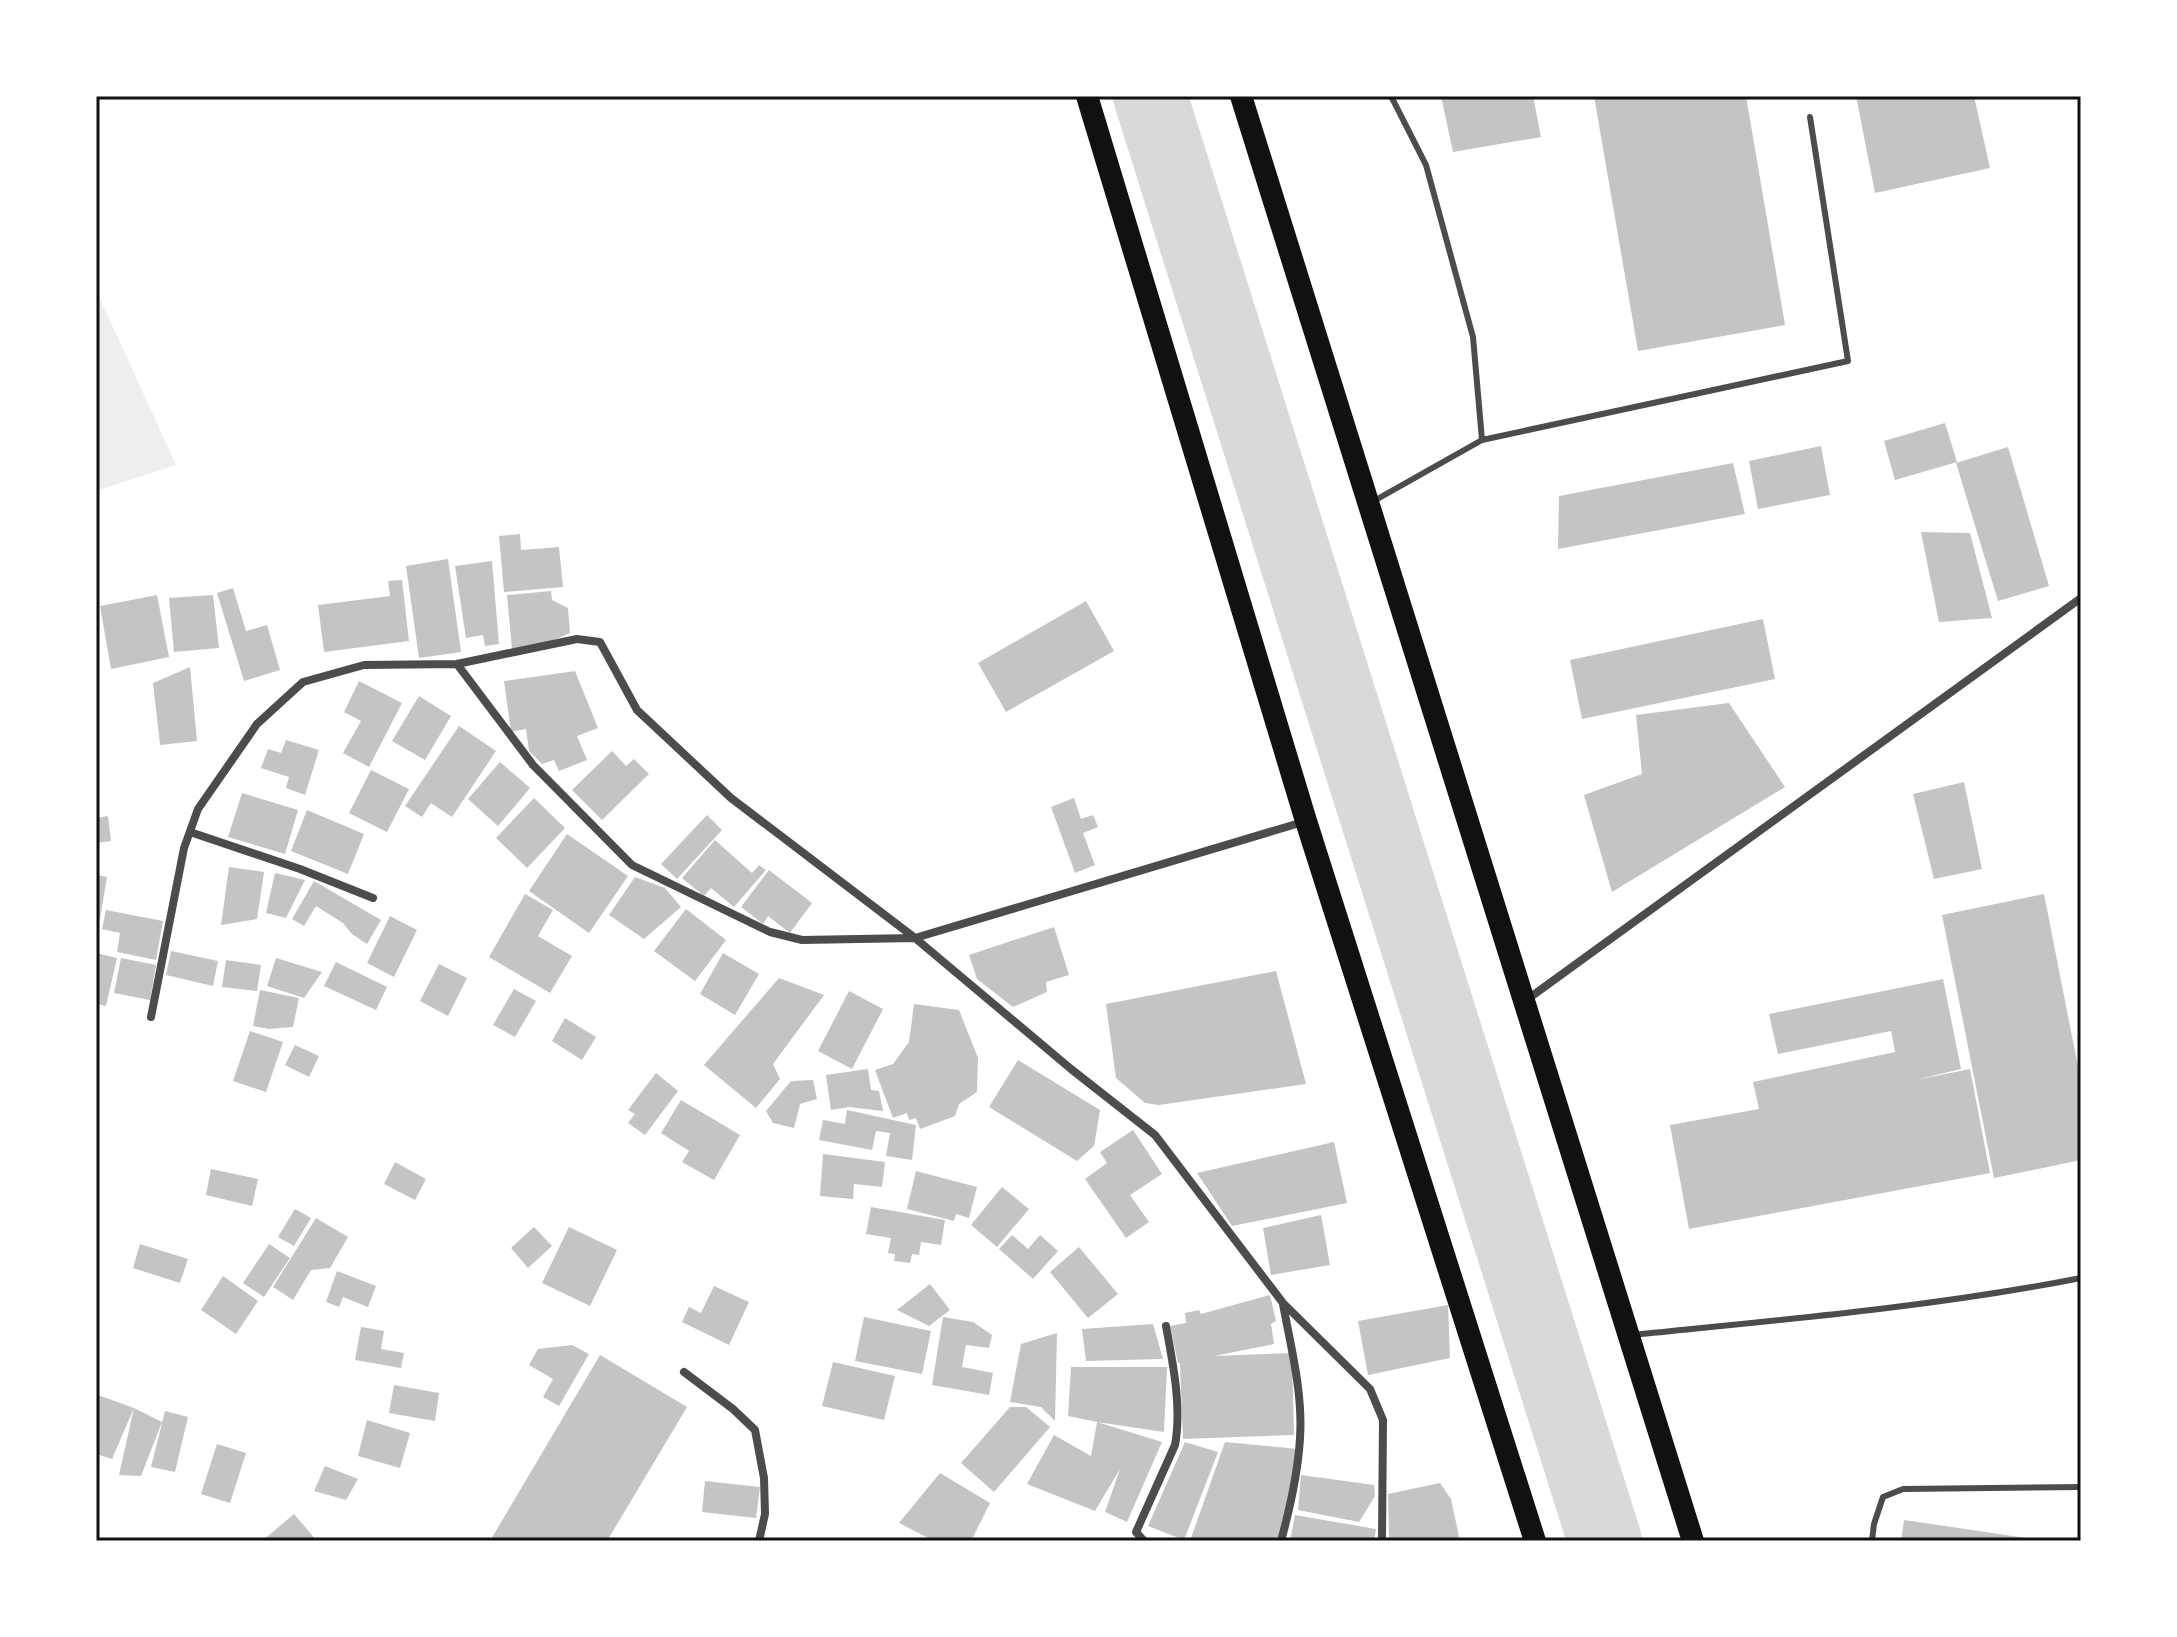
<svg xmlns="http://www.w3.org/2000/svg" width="2177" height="1637" font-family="'Noto Sans',sans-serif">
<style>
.green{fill:#eee}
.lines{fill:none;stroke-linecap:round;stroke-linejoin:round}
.river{stroke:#d9d9d9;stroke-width:74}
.building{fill:#c4c4c4}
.service{stroke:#4c4c4c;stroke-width:6}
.minor{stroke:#4c4c4c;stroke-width:8}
.trunk{stroke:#111;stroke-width:22}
.neatline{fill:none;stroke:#111;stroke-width:3}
</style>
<rect width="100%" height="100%" fill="#fff"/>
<path class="green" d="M96 290 176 465 96 491Z"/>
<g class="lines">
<path class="river" d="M1150 96 1605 1541"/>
</g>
<path class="building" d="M1441 96H1533L1541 137 1453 152Z
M1594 96H1746L1785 325 1638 351Z
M1856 96H1974L1990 168 1875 193Z
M1945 423 1957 462 1895 480 1884 441Z
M1821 446 1830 495 1758 509 1749 461Z
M2008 447 2049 586 1998 601 1956 463Z
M1733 463 1745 514 1558 549 1559 496Z
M1921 532 1970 533 1992 618 1939 622Z
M520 534 521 550 559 547 563 587 504 592 499 536Z
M448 559 461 652 419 658 406 566Z
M492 561 499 644 485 646 483 635 466 638 455 566Z
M402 580 409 641 324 652 318 605 390 596 388 581Z
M233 588 246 631 267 625 280 670 244 681 217 593Z
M551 591 552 600 568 608 570 633 554 640 512 649 507 595Z
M157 595 169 657 111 669 100 606Z
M213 595 219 648 174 652 169 598Z
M1086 601 1114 651 1006 712 978 663Z
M1763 619 1775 679 1582 719 1570 660Z
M190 667 197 741 160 745 153 683Z
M575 671 598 728 577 736 587 760 559 771 554 760 542 764 529 751 526 729 511 732 504 681Z
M359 681 402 703 369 767 343 753 361 721 344 712Z
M419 696 451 716 425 760 392 741Z
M1729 703 1785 787 1612 892 1584 795 1642 774 1636 715Z
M459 726 496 751 452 817 431 803 422 817 405 806Z
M286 740 319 750 305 795 286 788 289 777 261 768 268 749 281 753Z
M612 751 626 766 634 759 649 774 602 820 572 790Z
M500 762 530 788 498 826 468 799Z
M371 770 409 789 387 832 349 813Z
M1964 782 1982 869 1934 879 1913 794Z
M242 793 298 810 285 854 228 837Z
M534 798 565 828 527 868 496 838Z
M1074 798 1081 819 1093 815 1098 827 1083 833 1095 865 1075 873 1051 807Z
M307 810 364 834 348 874 291 851Z
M707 815 722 830 677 879 661 864Z
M108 816 111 841 96 843V818Z
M567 834 628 876 589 933 529 891Z
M715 840 752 873 759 865 766 870 734 907 711 888 704 896 682 878Z
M229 867 264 872 257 919 221 925Z
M769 870 812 903 790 933 768 916 763 924 741 907Z
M275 873 305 880 286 918 266 913Z
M96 875 107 877 98 930H96Z
M635 877 665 888 681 907 644 939 609 915Z
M314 881 381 920 367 944 352 934 343 923 316 906 304 926 292 919Z
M525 894 553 910 538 936 572 956 550 993 489 957Z
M2044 894 2081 1082V1160L1994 1178 1942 915Z
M686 909 726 940 695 981 654 951Z
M106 910 163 921 156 960 117 952 120 933 102 929Z
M390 916 417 930 394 977 367 963Z
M1054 927 1069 975 1046 982 1047 992 1013 1007 977 979 969 955Z
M171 951 218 961 213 986 166 975Z
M96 953 117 958 106 1006 96 1004Z
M723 953 759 974 735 1015 700 994Z
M121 958 156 965 150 1000 114 993Z
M276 958 322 972 304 998 267 986Z
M226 960 261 965 257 991 222 987Z
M336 962 387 987 376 1010 324 986Z
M439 964 467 978 448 1016 420 1001Z
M1276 971 1306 1084 1159 1105 1145 1103 1116 1078 1106 1004Z
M779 978 824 995 773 1064 780 1079 756 1108 704 1065Z
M1943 979 1961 1069 1915 1080 1970 1069 1990 1173 1689 1229 1670 1125 1759 1109 1753 1082 1895 1052 1891 1031 1778 1054 1769 1014Z
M514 989 536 1001 515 1037 493 1025Z
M260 990 299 998 293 1027 269 1029 253 1026Z
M849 991 883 1009 852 1069 818 1051Z
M914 1004 959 1010 978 1058 977 1092 959 1104 955 1116 920 1129 916 1118 909 1120 907 1113 893 1118 875 1070 893 1064 909 1042Z
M565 1018 596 1037 582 1060 552 1041Z
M250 1031 283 1042 266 1092 233 1081Z
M295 1045 319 1056 309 1077 285 1065Z
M1018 1060 1100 1110 1094 1146 1077 1161 989 1107Z
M868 1069 871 1090 879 1091 883 1111 849 1107 831 1110 826 1075Z
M656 1073 678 1091 645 1135 628 1123 635 1114 628 1110Z
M813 1080 817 1099 800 1104 794 1128 773 1123 766 1111 791 1081Z
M681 1100 740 1135 714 1180 682 1162 689 1151 661 1133Z
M847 1110 916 1125 912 1160 886 1156 890 1133 876 1131 872 1150 819 1140 823 1120 845 1124Z
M1133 1130 1162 1174 1130 1195 1149 1222 1126 1238 1085 1179 1107 1163 1100 1152Z
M1334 1142 1347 1203 1232 1226 1197 1173Z
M823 1154 885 1162 882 1187 854 1184 853 1199 820 1196Z
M395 1162 426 1179 415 1200 384 1184Z
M211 1169 258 1179 252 1206 206 1195Z
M916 1171 977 1187 969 1218 956 1214 954 1221 907 1209Z
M1002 1187 1029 1209 997 1247 971 1225Z
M871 1207 945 1220 941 1245 921 1242 919 1255 912 1254 910 1263 894 1261 895 1254 888 1253 891 1238 866 1234Z
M295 1209 311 1218 294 1246 278 1237Z
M1321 1215 1330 1265 1271 1275 1263 1228Z
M316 1218 348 1237 330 1268 311 1270 293 1300 273 1287Z
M534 1227 552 1246 528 1268 511 1248Z
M569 1227 617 1250 590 1306 542 1283Z
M1012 1235 1028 1249 1040 1235 1058 1251 1033 1279 999 1249Z
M140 1244 188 1259 180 1283 133 1268Z
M269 1244 290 1258 264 1297 243 1283Z
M1079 1247 1118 1294 1088 1318 1050 1272Z
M337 1271 376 1286 368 1307 343 1297 339 1307 326 1302Z
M223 1276 258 1301 236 1334 201 1310Z
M930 1284 950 1310 929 1326 897 1310Z
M714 1286 749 1302 729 1345 682 1322 689 1307 701 1313Z
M1270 1295 1276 1321 1271 1324 1274 1344 1214 1356 1292 1353 1294 1435 1183 1439 1180 1363H1178L1170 1326 1186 1323 1185 1313 1199 1310 1201 1314Z
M1448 1305 1450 1358 1368 1375 1358 1321Z
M864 1317 931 1331 922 1374 855 1361Z
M943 1317 973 1322 992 1335 989 1348 966 1345 962 1367 993 1373 989 1395 932 1385Z
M1153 1324 1163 1359 1086 1361 1082 1329Z
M361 1327 384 1331 381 1349 404 1353 401 1368 355 1360Z
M1057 1333 1055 1421 1041 1407 1010 1402 1021 1344Z
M572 1345 589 1354 559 1406 543 1397 553 1379 529 1365 538 1349Z
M600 1355 687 1407 607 1541H490Z
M833 1362 895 1376 884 1420 822 1406Z
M1071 1367H1167L1164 1432 1097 1422 1162 1442 1127 1522 1105 1512 1120 1469 1095 1511 1027 1484 1054 1435 1091 1456 1097 1422 1068 1416Z
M394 1385 439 1393 435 1421 389 1413Z
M98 1395 134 1408 112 1459 96 1454Z
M1010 1407H1026L1050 1427 994 1492 961 1463Z
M134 1408 162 1422 141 1476 119 1475Z
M165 1411 188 1417 175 1472 151 1467Z
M367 1420 410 1433 400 1468 358 1456Z
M1185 1442 1218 1452 1184 1540 1148 1526Z
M1225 1442 1298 1449 1279 1541H1190Z
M217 1444 246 1453 230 1503 201 1494Z
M325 1466 358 1479 346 1500 314 1491Z
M940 1473 990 1503 971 1541H934L899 1523Z
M1301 1475 1374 1485 1375 1496 1359 1522 1298 1510Z
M705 1481 760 1487 756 1518 702 1512Z
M1440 1483 1451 1499 1460 1541H1389L1388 1494Z
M294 1514 317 1541H262Z
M1295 1515 1376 1529 1374 1541H1290Z
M1904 1520 2033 1539V1541H1901Z"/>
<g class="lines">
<path class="service" d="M1482 440 1848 361 1810 117
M1372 502 1482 440 1473 337 1426 165 1391 96
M1631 1335C1781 1320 1933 1307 2081 1278
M1872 1541 1874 1524 1883 1497 1903 1489 2081 1487"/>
<path class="minor" d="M457 664 533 765 632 865 770 932 802 940 915 938 1303 822
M190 832 300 869 373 898
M1525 1001 2081 598
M151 1017 184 848 198 809 257 724 303 682 364 665 457 664 577 639 600 642 637 710 731 798 915 938 1071 1069 1155 1135 1283 1303 1370 1389 1383 1420 1382 1541
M684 1372 733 1409 755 1430 764 1478 765 1514 759 1541
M1144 1541 1136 1532 1175 1445C1182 1407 1173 1364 1166 1326
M1281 1541C1290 1508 1298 1473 1300 1438 1303 1393 1291 1348 1283 1304"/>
<path class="trunk" d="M1087 96 1306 821 1535 1541
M1241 96C1394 577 1540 1060 1693 1541"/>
</g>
<rect width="2177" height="1637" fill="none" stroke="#ffffff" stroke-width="196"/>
<rect x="98" y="98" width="1981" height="1441" class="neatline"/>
</svg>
